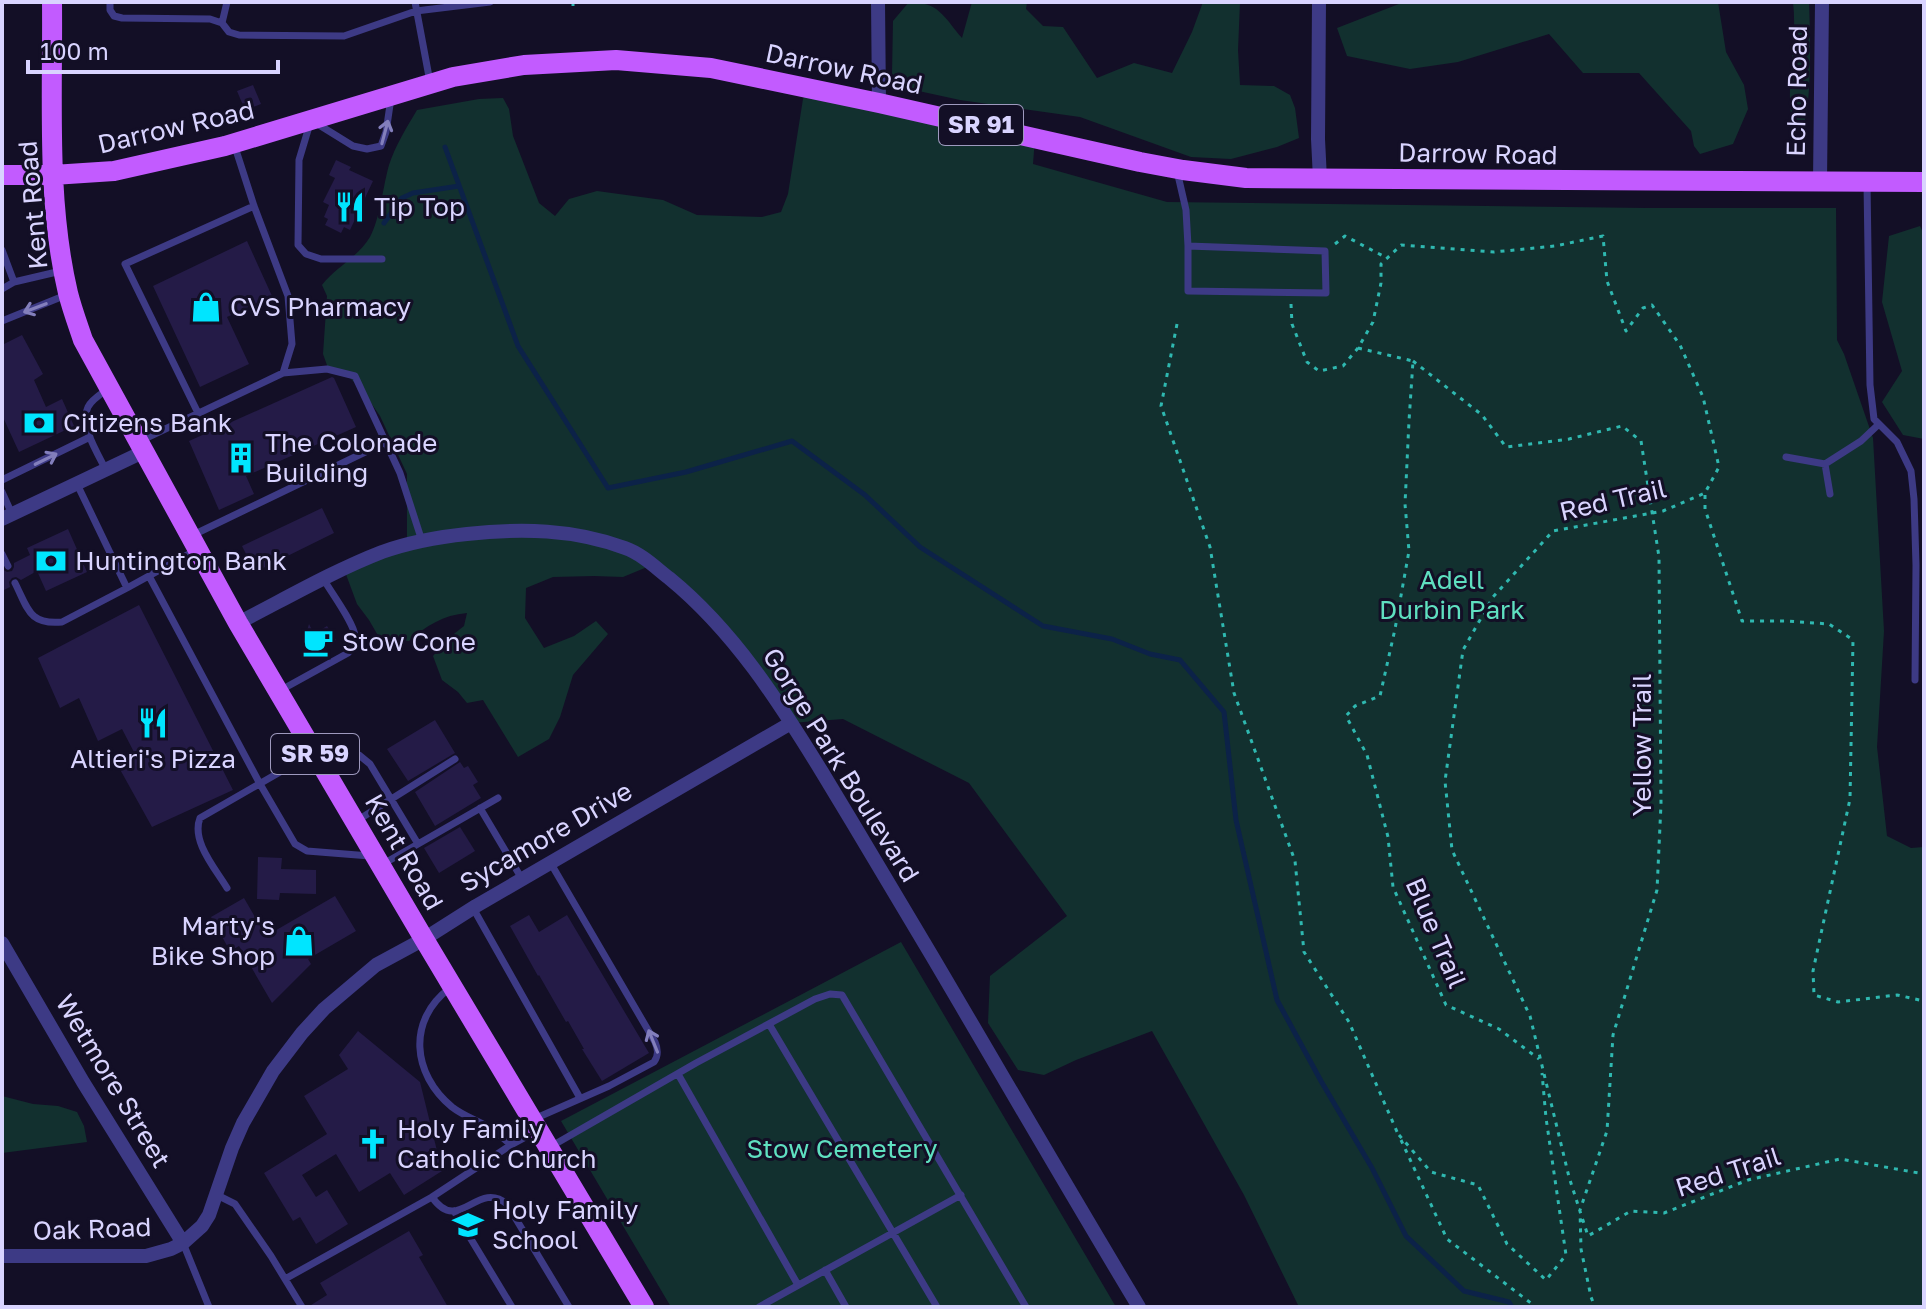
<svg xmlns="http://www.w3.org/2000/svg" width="1926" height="1309" font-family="'Golos Text',sans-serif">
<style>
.green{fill:#12302f}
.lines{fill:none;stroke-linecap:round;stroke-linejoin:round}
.stream{stroke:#0c2248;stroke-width:5}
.building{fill:#241b47}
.path{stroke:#2fb8b0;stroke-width:3;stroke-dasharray:4 6;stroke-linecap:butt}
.lane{stroke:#3d3a85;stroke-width:7}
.street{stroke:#3d3a85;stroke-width:14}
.primary{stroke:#c25bff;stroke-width:20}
.oneway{stroke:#837fbc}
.labels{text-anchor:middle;stroke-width:6;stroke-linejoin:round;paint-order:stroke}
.shield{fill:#130f26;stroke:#9e99be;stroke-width:2}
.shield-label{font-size:24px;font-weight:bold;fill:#d9d4ff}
.street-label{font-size:26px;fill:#d9d4ff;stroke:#130f26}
.poi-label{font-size:26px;fill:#d9d4ff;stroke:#130f26;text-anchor:start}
.park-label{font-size:26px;fill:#5fe0c0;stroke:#130f26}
</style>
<rect width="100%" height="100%" fill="#130f26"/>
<path class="green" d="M909 2C939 2 944 17 962 38L972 2H1027L1026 9 1043 26 1063 27 1097 78 1134 63 1172 73 1192 32 1203 2H1240L1238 50 1240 85 1274 86 1290 95 1295 108 1299 138 1277 147 1231 159 1191 157 1080 117 960 100 914 90 892 74 893 21Z
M1404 2H1718L1726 52 1744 85 1748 109 1733 144 1700 154 1694 146 1691 131 1639 73H1583L1549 34 1458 62 1410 69 1347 56 1337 28Z
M1793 2H1809C1810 28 1813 111 1801 131L1793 127C1784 85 1798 44 1793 2Z
M808 88 1035 138 1033 164 1167 202 1646 208H1836L1837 340 1844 354 1873 438 1884 631 1877 747 1887 836 1911 848 1924 847V1307H1299L1244 1195 1152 1031 1076 1060 1044 1075 1018 1070 988 1023 990 976 1067 916 969 783 843 719 791 723 755 669 652 565 623 577 594 576 553 577 526 588 525 618 544 648 574 636 596 621 608 634 573 675 560 717 549 739 518 757 483 700 467 703 458 692 442 680 433 656 450 637 464 626 467 613C443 615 426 626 409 641L380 639 369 620 357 604 344 569 407 544V474L380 416 362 390 348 376 328 368 323 354 327 296 322 285C336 267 358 257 370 237 380 219 383 186 389 165 395 146 407 127 417 110L479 99 503 98 509 109 513 136 539 203 555 216 569 199 597 191 663 200 697 215 762 217 781 212 788 194 803 99Z
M1920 226 1924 235V439L1903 435 1882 402 1902 371 1882 302 1889 236Z
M901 942 1116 1307H671L561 1121Z
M2 1096 33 1104 58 1106 77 1112 84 1126 87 1142 2 1153Z"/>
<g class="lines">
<path class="stream" d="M445 147 518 346 608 488 686 472 792 441 865 495 920 547 1043 626 1112 639 1150 654 1180 660 1224 712 1236 820 1277 1000 1321 1081 1372 1168 1406 1236 1464 1291 1509 1302 1512 1307
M384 223 402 198 413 193 459 186"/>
</g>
<path class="building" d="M253 85 261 104 245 110 237 91Z
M336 160 351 167 349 170 373 181 350 230 344 227 341 233 325 225 328 219 324 217 329 205 323 202 335 178 329 175Z
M247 241 272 296 227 317 249 364 200 387 153 286Z
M22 335 43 374 34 380 46 407 62 399 74 426 19 452 2 415V345Z
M332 377 334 378 356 427 246 476 254 494 219 510 189 441Z
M322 508 334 533 255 572 242 546Z
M68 529 87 572 46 591 37 571 21 580 16 577 12 578 9 582 10 587 2 591V569L7 572 12 571 14 567V563L30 555 27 548Z
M139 605 233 790 152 827 117 764 135 754 122 729 98 741 79 698 60 708 38 658Z
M309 624 314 634 327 626 336 640 322 648 328 657 308 652 303 644Z
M435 720 455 753 408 781 387 749Z
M460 762 464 768 468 766 478 782 473 785 481 798 435 826 415 792Z
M460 827 475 851 439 873 424 848Z
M258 857 282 858 281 869 316 870V894L280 893 279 900 257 899Z
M335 896 356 931 308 959 311 964 272 1003 239 946 230 951 211 917 244 898 266 936Z
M529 915 539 932 567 915 649 1053 602 1081 582 1049H584L568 1021 566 1022 539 975 538 976 510 926Z
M358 1031 420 1082 442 1171 404 1195 390 1173 359 1192 336 1154 302 1175 316 1197 327 1190 348 1224 316 1244 300 1217 293 1221 264 1173 327 1134 304 1096 348 1069 339 1055Z
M409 1231 423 1255 419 1257 448 1307H308L327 1295 320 1283Z"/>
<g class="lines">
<path class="path" d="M573 2V8
M1335 244 1345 236 1387 258
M1291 304 1292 324 1307 362 1319 371 1343 366 1358 348 1373 322 1381 283V264L1401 245 1494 252 1555 246 1603 236 1607 281 1626 331 1643 308 1652 305 1680 345 1703 397 1719 467 1705 493 1663 511 1553 531 1493 597 1463 650 1445 781 1452 850 1530 1016 1569 1177 1588 1236 1631 1211 1664 1213 1748 1180 1840 1159 1924 1174
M1177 324 1161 406 1210 547 1234 693 1295 861 1304 952 1349 1022 1398 1134
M1358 348 1413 361 1409 421 1405 504 1409 551 1395 629 1380 696 1355 706 1346 716 1367 755 1388 837 1393 887 1446 1005 1499 1029 1539 1059
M1413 361 1482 415 1506 447 1569 439 1622 426 1641 441 1659 557 1661 804 1657 890 1613 1035 1607 1131 1580 1210 1581 1249 1591 1297 1595 1307
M1705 495V509L1742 621H1786L1829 624 1853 640 1850 799 1813 971 1814 995 1838 1002 1897 995 1924 1001
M1399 1135 1431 1172 1478 1185 1507 1244 1546 1280 1566 1255 1546 1118 1542 1073
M1401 1140 1447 1239 1536 1307"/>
<path class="lane" d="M110 2V10L114 16 122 18 210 19 222 23
M227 2 222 23 229 32 239 35 344 36 416 11 490 2
M415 2 430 82
M235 147 254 206 288 296 292 344 283 373
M1177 171 1186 210 1188 246V291L1326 293 1325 251 1188 246
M1867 183 1870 385 1874 419 1897 442 1911 471 1914 499 1916 565 1915 680
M2 250 14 282
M382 259H321L306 254 298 245 299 160 311 120 353 146 367 149 381 146 386 132 391 98
M2 289 14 282 61 271
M2 321 66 295
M198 413 125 264 254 206
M140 441 283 373 327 369 355 376 400 473 422 541
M1786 457 1825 464 1861 441 1879 424
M1825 464 1830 494
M106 470C98 454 79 425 88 407 92 399 101 394 108 389
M2 480 90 437
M2 492 12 514
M193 535 386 442
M2 554 8 566
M149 576 260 784 295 844 307 851 370 856
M15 583C28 609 29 625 62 622L127 588 77 484
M127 588 196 550
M281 690 348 653C353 647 356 643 355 636 354 623 331 592 324 580
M324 764 340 756 359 755 370 764 418 844 498 798
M480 808 522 879
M358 820 455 759
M383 864 418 844
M227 888C215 868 191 841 200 818L313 753
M473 908 580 1098
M450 988C407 1020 412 1074 452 1107 466 1118 483 1122 496 1132 501 1136 506 1141 511 1145
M769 1024 937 1307
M678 1074 798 1285
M534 1119 609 1086 654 1062C659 1055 658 1049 655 1042L550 862
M550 1147 696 1063 815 999 830 994 842 995 1026 1307
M217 1195 235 1204 271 1256 302 1307
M432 1197 511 1145 535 1132
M454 1211 512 1307
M183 1243 209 1307
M825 1270 846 1307
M285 1279 432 1197C459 1236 477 1179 507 1204L569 1307
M759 1307 961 1195"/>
<path class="street" d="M878 2 879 103
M1319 2 1318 139 1320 179
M1820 181 1822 2
M2 519 143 452
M238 623C285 599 333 571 382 552 410 542 438 537 467 534 521 528 574 529 625 548 642 554 656 568 669 578 734 631 779 702 822 772 859 833 895 894 932 956 1001 1073 1069 1191 1139 1307
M2 943 83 1082 183 1243
M2 1256H146L171 1249 183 1243 202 1226 209 1215 232 1148 243 1123 273 1071 302 1033 324 1009 376 965 424 939 476 906 791 723"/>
<path class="primary" d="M52 2C53 98 46 200 68 293 72 309 78 325 83 340L238 623 424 939 644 1307
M2 175H53L114 171 225 146 453 77 524 65 616 60 711 68 879 103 1140 162 1183 170 1246 178 1924 182"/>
</g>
<defs><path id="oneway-shaft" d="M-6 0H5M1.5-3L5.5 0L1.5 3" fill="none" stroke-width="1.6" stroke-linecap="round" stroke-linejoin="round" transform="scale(2)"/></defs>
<g class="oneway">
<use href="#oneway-shaft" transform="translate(385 132) rotate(-75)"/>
<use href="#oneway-shaft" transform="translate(35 308) rotate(159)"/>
<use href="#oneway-shaft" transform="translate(46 459) rotate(-26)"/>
<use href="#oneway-shaft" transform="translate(653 1041) rotate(-112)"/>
</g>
<defs>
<g id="restaurant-bare" transform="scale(2.4)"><path d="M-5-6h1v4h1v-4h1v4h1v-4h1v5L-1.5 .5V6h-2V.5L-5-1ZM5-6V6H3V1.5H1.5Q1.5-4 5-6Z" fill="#00e5ff" stroke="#130f26" stroke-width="2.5" paint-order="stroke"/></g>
<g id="shop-bare" transform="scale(2.4)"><path d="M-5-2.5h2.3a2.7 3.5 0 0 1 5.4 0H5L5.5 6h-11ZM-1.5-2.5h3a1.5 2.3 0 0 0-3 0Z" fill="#00e5ff" stroke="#130f26" stroke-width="2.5" paint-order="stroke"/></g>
<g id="bank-bare" transform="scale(2.4)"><path d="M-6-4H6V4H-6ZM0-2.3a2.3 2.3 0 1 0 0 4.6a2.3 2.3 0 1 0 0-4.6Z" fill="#00e5ff" stroke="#130f26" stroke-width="2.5" paint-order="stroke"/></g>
<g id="building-bare" transform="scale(2.4)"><path d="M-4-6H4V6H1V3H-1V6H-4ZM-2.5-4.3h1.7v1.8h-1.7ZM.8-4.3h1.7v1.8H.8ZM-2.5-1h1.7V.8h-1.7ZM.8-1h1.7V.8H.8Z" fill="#00e5ff" stroke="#130f26" stroke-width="2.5" paint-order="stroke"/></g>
<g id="cafe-bare" transform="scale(2.4)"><path d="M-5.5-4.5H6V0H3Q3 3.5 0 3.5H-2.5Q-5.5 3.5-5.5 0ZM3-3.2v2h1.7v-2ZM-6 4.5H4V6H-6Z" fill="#00e5ff" stroke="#130f26" stroke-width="2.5" paint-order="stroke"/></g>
<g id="church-bare" transform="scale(2.4)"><path d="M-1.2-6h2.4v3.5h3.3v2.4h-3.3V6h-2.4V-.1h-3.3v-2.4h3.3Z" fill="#00e5ff" stroke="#130f26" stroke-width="2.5" paint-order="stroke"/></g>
<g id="school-bare" transform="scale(2.4)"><path d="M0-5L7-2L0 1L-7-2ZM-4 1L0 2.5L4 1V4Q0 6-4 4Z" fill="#00e5ff" stroke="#130f26" stroke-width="2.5" paint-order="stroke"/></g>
</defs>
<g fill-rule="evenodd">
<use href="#restaurant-bare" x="350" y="207"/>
<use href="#shop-bare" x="206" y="307"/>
<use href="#bank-bare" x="39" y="423"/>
<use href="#building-bare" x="241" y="458"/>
<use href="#bank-bare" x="51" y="561"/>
<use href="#cafe-bare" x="318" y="642"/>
<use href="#restaurant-bare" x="153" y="723"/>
<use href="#shop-bare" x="299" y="941"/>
<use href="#church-bare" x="373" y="1144"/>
<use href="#school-bare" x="468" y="1225"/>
</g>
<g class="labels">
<g class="shield">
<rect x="939" y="105" width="84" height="40" rx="6"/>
<rect x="271" y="734" width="88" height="40" rx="6"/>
</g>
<g class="shield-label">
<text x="981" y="133">SR 91</text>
<text x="315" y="762">SR 59</text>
</g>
<g class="street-label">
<text transform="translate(844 69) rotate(12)" y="9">Darrow Road</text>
<text transform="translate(1797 91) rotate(-89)" y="9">Echo Road</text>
<text transform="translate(176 127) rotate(-13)" y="9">Darrow Road</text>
<text transform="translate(1478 154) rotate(1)" y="9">Darrow Road</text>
<text transform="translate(33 205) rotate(-95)" y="9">Kent Road</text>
<text transform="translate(1613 500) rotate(-13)" y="9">Red Trail</text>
<text transform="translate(1642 745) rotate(-90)" y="9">Yellow Trail</text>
<text transform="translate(841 765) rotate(58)" y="9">Gorge Park Boulevard</text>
<text transform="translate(546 837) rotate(-30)" y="9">Sycamore Drive</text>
<text transform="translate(404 852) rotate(60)" y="9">Kent Road</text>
<text transform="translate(1436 933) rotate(67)" y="9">Blue Trail</text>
<text transform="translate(113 1081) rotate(59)" y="9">Wetmore Street</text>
<text transform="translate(1728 1172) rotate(-18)" y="9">Red Trail</text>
<text transform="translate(92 1229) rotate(-2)" y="9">Oak Road</text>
</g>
<g class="poi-label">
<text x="374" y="216">Tip Top</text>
<text x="230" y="316">CVS Pharmacy</text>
<text x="63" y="432">Citizens Bank</text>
<text x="265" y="452">The Colonade<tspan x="265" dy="30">Building</tspan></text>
<text x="75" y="570">Huntington Bank</text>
<text x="342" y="651">Stow Cone</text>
<text x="153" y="768" text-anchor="middle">Altieri's Pizza</text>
<text x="275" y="935" text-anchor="end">Marty's<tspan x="275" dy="30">Bike Shop</tspan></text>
<text x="397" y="1138">Holy Family<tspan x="397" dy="30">Catholic Church</tspan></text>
<text x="492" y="1219">Holy Family<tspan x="492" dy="30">School</tspan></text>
</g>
<g class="park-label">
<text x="1452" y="589">Adell<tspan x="1452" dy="30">Durbin Park</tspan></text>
<text x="842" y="1158">Stow Cemetery</text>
</g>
</g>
<rect width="1926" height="1309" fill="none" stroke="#d9d4ff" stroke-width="8"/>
<path d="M28 60v12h250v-12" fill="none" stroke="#d9d4ff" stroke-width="4"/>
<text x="40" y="60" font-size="24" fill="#d9d4ff" stroke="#130f26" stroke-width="6" paint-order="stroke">100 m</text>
</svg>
